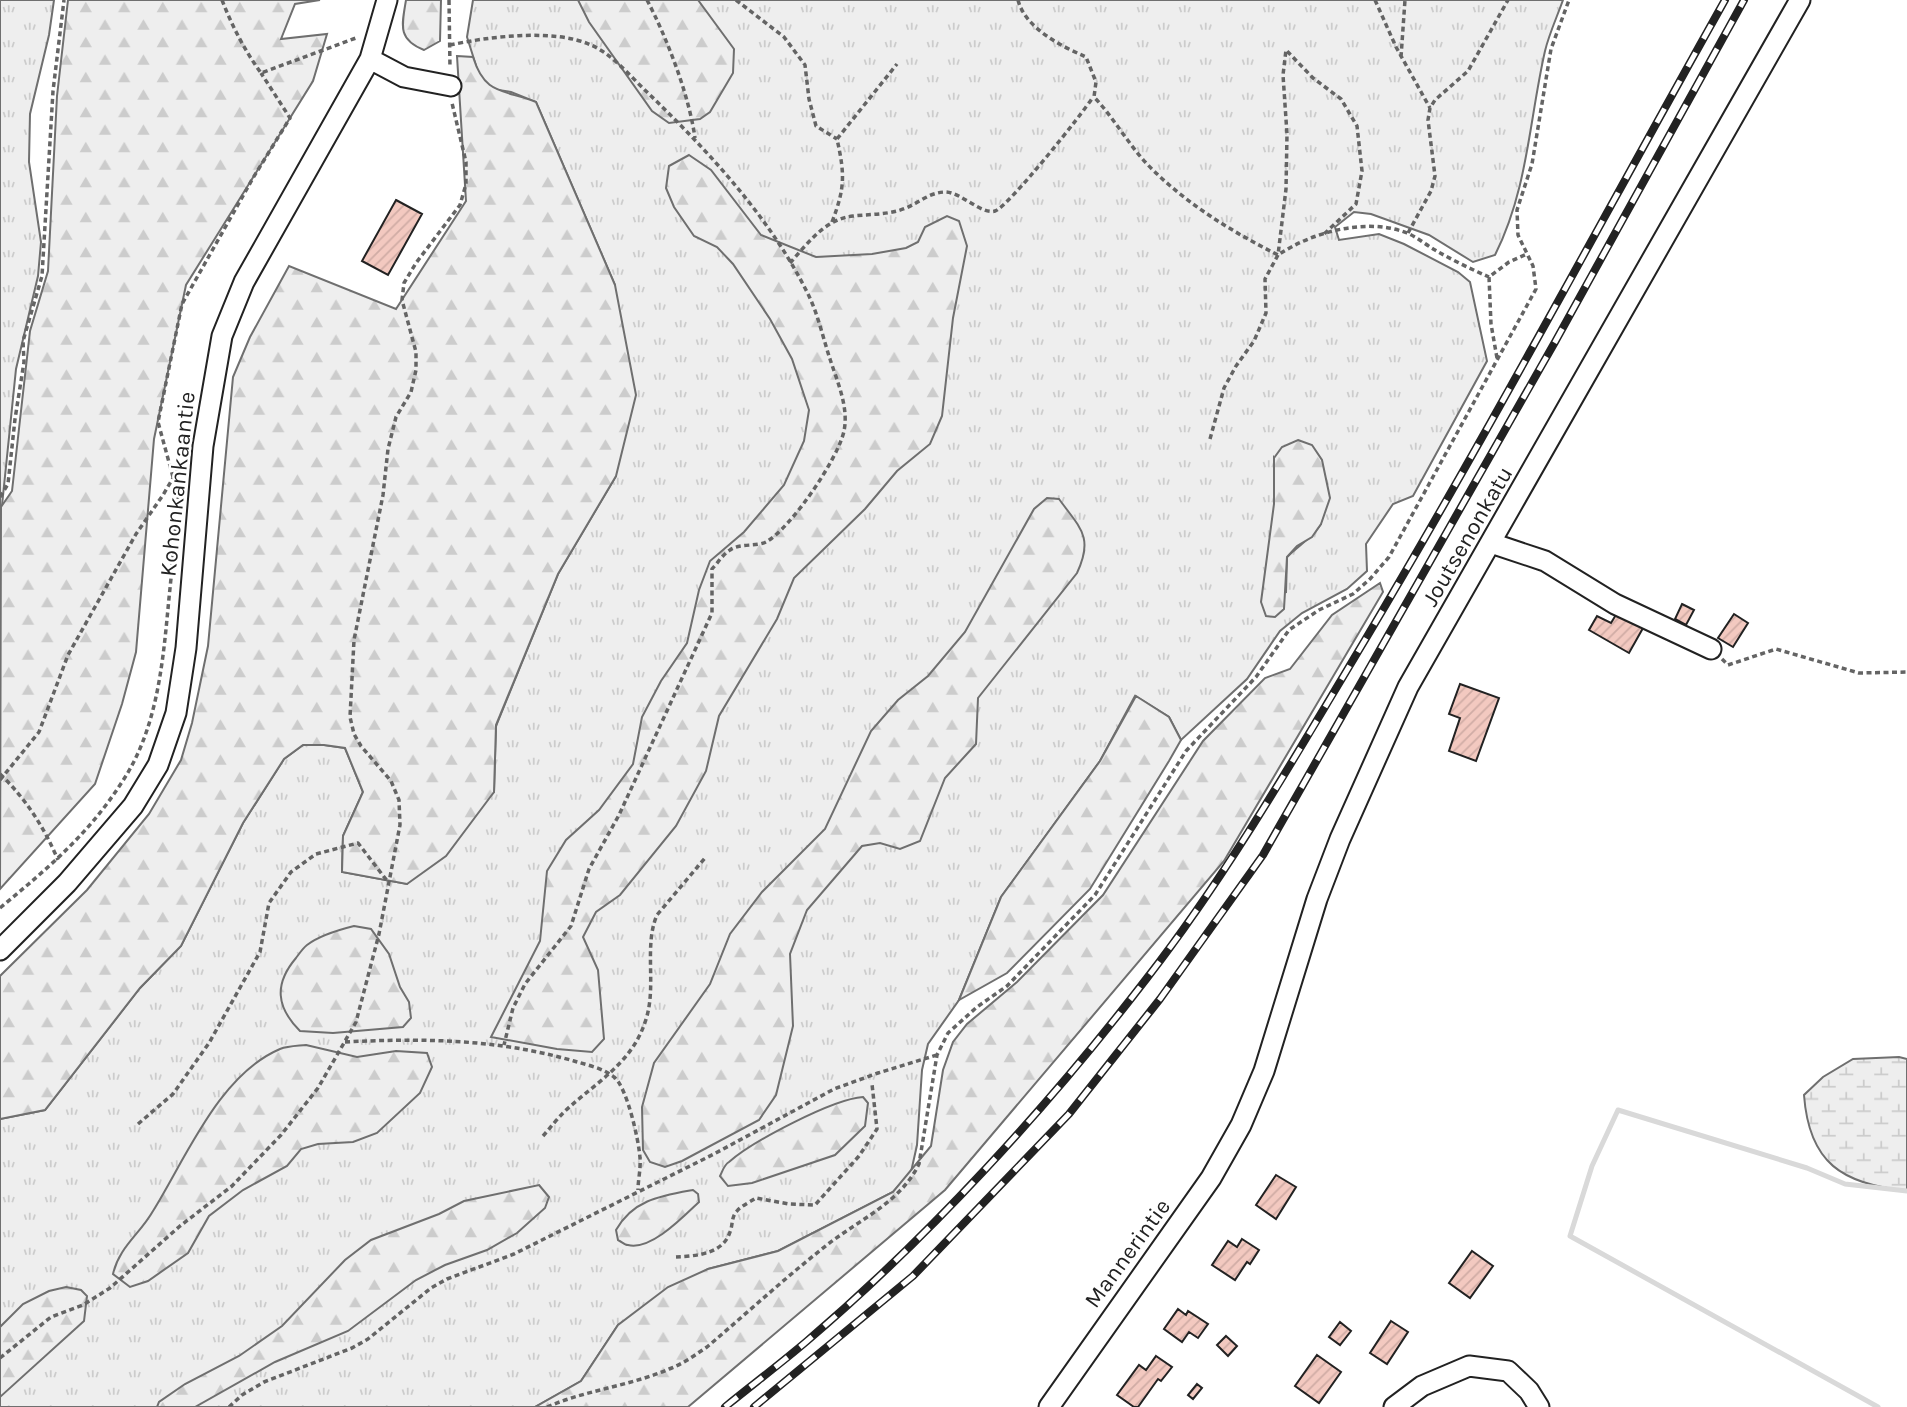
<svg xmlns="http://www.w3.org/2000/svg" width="1907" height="1407" font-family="Karla,sans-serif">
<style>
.grass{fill:url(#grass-tufts);stroke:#6f6f6f;stroke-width:2;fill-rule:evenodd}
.forest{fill:url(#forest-firs);stroke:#6f6f6f;stroke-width:2}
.wetland{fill:url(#wetland-marsh);stroke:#6f6f6f;stroke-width:2}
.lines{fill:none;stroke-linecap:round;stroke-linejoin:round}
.stream{stroke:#d9d9d9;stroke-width:5}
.building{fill:url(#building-hatch);stroke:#222;stroke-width:2}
.minor-casing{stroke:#222;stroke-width:23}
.path{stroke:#646464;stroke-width:3.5;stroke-dasharray:5 3.5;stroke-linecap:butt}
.minor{stroke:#fff;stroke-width:19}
.rail-casing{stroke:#222;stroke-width:8}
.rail{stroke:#fff;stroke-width:5;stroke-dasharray:16;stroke-linecap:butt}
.labels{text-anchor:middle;stroke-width:5;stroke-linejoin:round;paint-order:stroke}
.street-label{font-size:23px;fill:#222;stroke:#fff}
</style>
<defs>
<pattern id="grass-tufts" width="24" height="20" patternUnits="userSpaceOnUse" patternTransform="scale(1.75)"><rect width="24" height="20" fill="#eee"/><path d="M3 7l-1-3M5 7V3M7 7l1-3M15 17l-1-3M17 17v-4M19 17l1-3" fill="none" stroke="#ccc"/></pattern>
<pattern id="forest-firs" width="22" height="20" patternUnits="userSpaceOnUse" patternTransform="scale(1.75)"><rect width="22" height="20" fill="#eee"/><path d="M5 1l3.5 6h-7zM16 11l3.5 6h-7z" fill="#ccc"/></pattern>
<pattern id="wetland-marsh" width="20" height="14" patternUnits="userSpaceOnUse" patternTransform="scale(1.75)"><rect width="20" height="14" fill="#eee"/><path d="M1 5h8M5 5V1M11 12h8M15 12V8" fill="none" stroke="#ccc"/></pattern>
<pattern id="building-hatch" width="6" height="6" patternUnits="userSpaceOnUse" patternTransform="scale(1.75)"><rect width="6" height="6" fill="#f3c9c0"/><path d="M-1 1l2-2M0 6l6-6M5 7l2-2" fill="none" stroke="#d0aca5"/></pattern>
</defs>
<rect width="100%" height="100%" fill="#fff"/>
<path class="grass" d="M0 0H54L49 35 30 114 29 162 41 242 38 276 16 369 0 525Z
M473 0H1563C1557 17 1549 34 1545 51 1529 121 1528 189 1495 255L1473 262 1429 235 1371 214 1354 212 1335 227 1339 240 1379 234 1404 244 1458 272 1470 282 1487 361 1413 496 1393 504 1366 544 1367 571 1347 589 1302 613 1280 631 1247 679 1181 740 1169 717 1135 696 1100 761 1001 897 959 1000 928 1044 922 1070 917 1145 911 1172 893 1192 778 1251 708 1269 618 1325 581 1381 535 1407H0V1119L45 1110 140 988 181 946 243 823 284 759 303 745H324L345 748 363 792 343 836 342 872 407 884 494 792 496 726 558 574 616 476 615 285 536 102 511 92 492 89 479 75 467 37ZM1274 458 1321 524C1312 538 1299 545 1287 557L1286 593 1274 504Z"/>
<path class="forest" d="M68 0H320L295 4 281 39 327 34 313 81 186 285 154 439 136 652 122 704 95 784 0 889 1 507 12 491 30 331 48 271 57 96Z
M406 0H441L440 41 424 50C397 39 402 25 406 0Z
M578 0H698L734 49 733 73 710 112 700 119 669 123 652 111 589 22Z
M457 56 473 57C485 95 502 89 536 102L615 285 636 395 616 476 558 574 496 725 494 792 446 856 407 884 342 872 343 836 363 792 345 748 324 745H303L284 759 243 823 181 946 140 988 45 1110 0 1119V976L87 890 149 814 181 760 192 723 208 646 233 377 250 337 289 266 396 309 466 201Z
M689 155 711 170 761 235 816 257 872 254 906 248 918 242 925 227 947 216 959 221 967 246 953 318 942 416 930 444 897 471 865 509 794 578 777 619 719 716 706 771 676 826 620 895 596 912 583 937 598 970 604 1039 592 1052 557 1049 491 1037 540 941 547 871 566 840 599 810 633 764 642 717 661 681 687 643 699 590 710 561 744 532 784 485 804 441 809 410 792 359 770 319 733 264 717 247 694 236 674 207 666 188 669 166Z
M1298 440 1312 445 1322 460 1330 498 1321 524 1312 537 1297 546 1287 557 1284 609 1275 617 1266 616 1261 602 1274 504V458L1282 447Z
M1047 498 1059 499C1080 528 1094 537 1077 573L978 698 976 744 945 778 920 841 900 849 880 843 862 846 807 910 790 954 793 1026 776 1095 759 1120 682 1161 665 1167 650 1162 643 1150 642 1107 654 1063 710 984 730 934 762 892 825 829 871 731 898 700 928 676 965 632 1034 509Z
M1380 583 1383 592 1224 861 945 1190 688 1407H535L581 1381 618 1325 668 1287 708 1269 778 1251 893 1192 931 1146 943 1070 953 1042 967 1024 1017 982 1103 895 1203 741 1265 678 1290 669 1332 615Z
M1136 696 1169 717 1181 740 1169 761 1090 889 1007 973 959 1000 1001 897 1100 761Z
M354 926 371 929 389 954 400 987 409 1002 411 1018 403 1027 333 1033 300 1031C276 1007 274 984 296 958 299 954 303 948 307 945 320 935 338 930 354 926Z
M306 1045 357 1057 396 1051 427 1053 432 1067 420 1093 377 1133 353 1142 318 1144 301 1149 287 1166 243 1190 209 1216 188 1253 148 1281 130 1287 113 1274C119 1247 140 1234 153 1211 186 1158 219 1075 280 1049 288 1046 297 1046 306 1045Z
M863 1097 868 1103 865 1126 835 1155 752 1183 728 1186 720 1176C723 1170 724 1165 729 1162 753 1141 833 1099 863 1097Z
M539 1185 549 1197 545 1208 517 1233 487 1250 445 1265 416 1280 348 1331 275 1362 195 1407H157L159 1402 185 1384 239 1356 282 1326 345 1260 371 1240 439 1214 464 1201Z
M693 1190 698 1194 699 1202C684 1216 651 1251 628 1245 625 1245 622 1242 618 1240L616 1230C633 1200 660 1196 693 1190Z
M66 1287 81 1290 87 1296 84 1321 0 1397V1327L23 1304 49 1291Z"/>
<path class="wetland" d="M1899 1057 1907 1059V1191C1842 1184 1809 1163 1804 1095L1823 1077 1853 1059Z"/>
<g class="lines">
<path class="stream" d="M1878 1407 1570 1236 1592 1166 1618 1110 1807 1168 1845 1184 1907 1191"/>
</g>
<path class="building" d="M396 200 422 214 388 275 362 261Z
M1682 604 1694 610 1686 625 1675 619Z
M1617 613 1643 628 1629 653 1589 630 1597 616 1611 623Z
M1734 614 1748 623 1733 647 1718 638Z
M1460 684 1499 698 1476 761 1449 751 1460 718 1449 714Z
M1276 1175 1296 1187 1276 1219 1256 1205Z
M1242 1239 1259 1250 1250 1264 1247 1262 1235 1280 1212 1265 1228 1241 1237 1247Z
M1472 1251 1493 1266 1470 1298 1449 1283Z
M1178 1309 1186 1315 1188 1311 1208 1324 1198 1338 1189 1332 1182 1342 1164 1329Z
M1391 1321 1408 1332 1387 1364 1370 1353Z
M1340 1322 1351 1331 1340 1345 1329 1337Z
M1226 1336 1237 1346 1228 1356 1217 1345Z
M1317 1355 1341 1372 1319 1403 1295 1386Z
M1156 1356 1172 1367 1161 1381 1158 1379 1138 1407H1134L1117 1395 1139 1365 1146 1370Z
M1197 1384 1202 1388 1193 1399 1188 1395Z"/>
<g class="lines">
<g class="minor-casing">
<path id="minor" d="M370 59 404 77 451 86
M1491 543 1545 561 1615 604 1711 649
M0 950 67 883 133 806 158 765 176 713 186 648 203 446 222 336 244 282 370 59 387 0
M1049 1407 1211 1178 1241 1125 1264 1071 1317 899 1340 839 1408 687 1800 0
M1394 1407 1422 1386 1469 1366 1508 1371 1529 1391 1539 1407"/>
</g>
<path class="path" d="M222 0C232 26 245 51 261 73L356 38
M449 0 450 68
M647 0C667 38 689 95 695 138
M736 0 784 37 805 65 809 99 816 126 837 139
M1018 0C1025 28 1061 46 1086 57L1096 82 1094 97C1114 118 1128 144 1148 165 1186 204 1231 231 1278 255 1312 232 1367 217 1407 233 1417 237 1426 245 1435 250 1452 260 1471 269 1489 277
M1375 0 1396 47 1430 108
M450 45C487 37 554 28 591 45 612 54 630 76 647 92 708 151 770 217 808 294 818 314 823 338 830 359 837 381 849 407 844 431 838 459 791 528 766 542 756 547 739 543 730 550 723 554 717 564 712 569V613L619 815 589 869 571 926 525 984 513 1008 504 1045
M1401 57 1405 0
M832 222C845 188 845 175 837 139L897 64
M1408 233 1431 191 1435 176 1428 120 1430 108 1435 100 1468 71 1508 0
M790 263C808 243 825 219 853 216 871 214 889 215 906 208 920 202 930 192 946 192 962 193 982 215 995 211 1008 207 1083 113 1093 97
M1497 358 1491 324 1489 277 1509 262 1527 254
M1210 439 1224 388 1236 366 1254 341 1266 313 1265 279 1278 255 1286 189 1287 134 1283 75 1286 50 1313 78 1341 99 1357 126 1362 171 1356 204 1323 235
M173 477 158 422 182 304 253 178 290 118 261 73
M0 497 8 484 15 419 24 362 23 341 42 276 53 91 64 0
M1722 659 1728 665 1776 649 1859 673 1907 672
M0 774C26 799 44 827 58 860
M0 780 39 732 68 655 136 534 163 495 182 463
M0 908C48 868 88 835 122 782 158 728 163 661 169 598 173 560 176 523 179 486
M345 1042C423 1038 498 1039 574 1061 587 1065 603 1068 614 1077 627 1087 639 1141 640 1158 641 1168 638 1180 638 1190
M138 1124 173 1094 209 1043 260 952 269 903 291 872 316 854 358 843 388 882
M543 1136C550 1128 557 1119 564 1112 597 1081 634 1063 647 1016 656 983 644 945 657 915L705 858
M676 1257C696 1256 723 1254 730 1232 733 1225 731 1217 737 1211 741 1206 750 1202 756 1198L789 1204 815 1205 859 1156 877 1129 872 1084
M0 1358 51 1317 83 1305 110 1288 180 1226 232 1186 281 1135 318 1088 356 1022 379 934 400 825 399 800 391 781 361 746 354 734 350 717 354 640 383 495 388 449 396 417 411 392 416 370V352L402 300 404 283 416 263 460 205 466 184V162L452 103
M229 1407 242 1395 264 1382 352 1348 368 1339 431 1288 447 1279 514 1254 714 1154 834 1089 878 1073 937 1055
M547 1407C586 1390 630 1386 669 1369 683 1364 695 1355 707 1347 747 1313 786 1277 827 1245 860 1219 900 1203 919 1164L937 1055 948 1033 977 1007 1007 986 1095 895 1186 751 1256 677 1289 630 1319 610 1353 594 1370 579 1389 557 1536 289 1533 266 1518 235 1517 210 1532 164 1551 49 1569 0"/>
<use href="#minor" class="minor"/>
<g class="rail-casing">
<path id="rail" d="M725 1407C752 1385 780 1364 807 1341 930 1236 1048 1107 1147 978 1229 872 1296 755 1365 640 1490 430 1605 214 1725 0
M754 1407 913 1276 1069 1114 1160 999 1263 855 1555 342 1744 0"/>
</g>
<use href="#rail" class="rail"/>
</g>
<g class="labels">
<g class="street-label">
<text transform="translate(177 484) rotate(-84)" y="8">Kohonkankaantie</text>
<text transform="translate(1467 536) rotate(-60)" y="8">Joutsenonkatu</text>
<text transform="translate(1127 1253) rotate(-54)" y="8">Mannerintie</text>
</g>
</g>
</svg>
